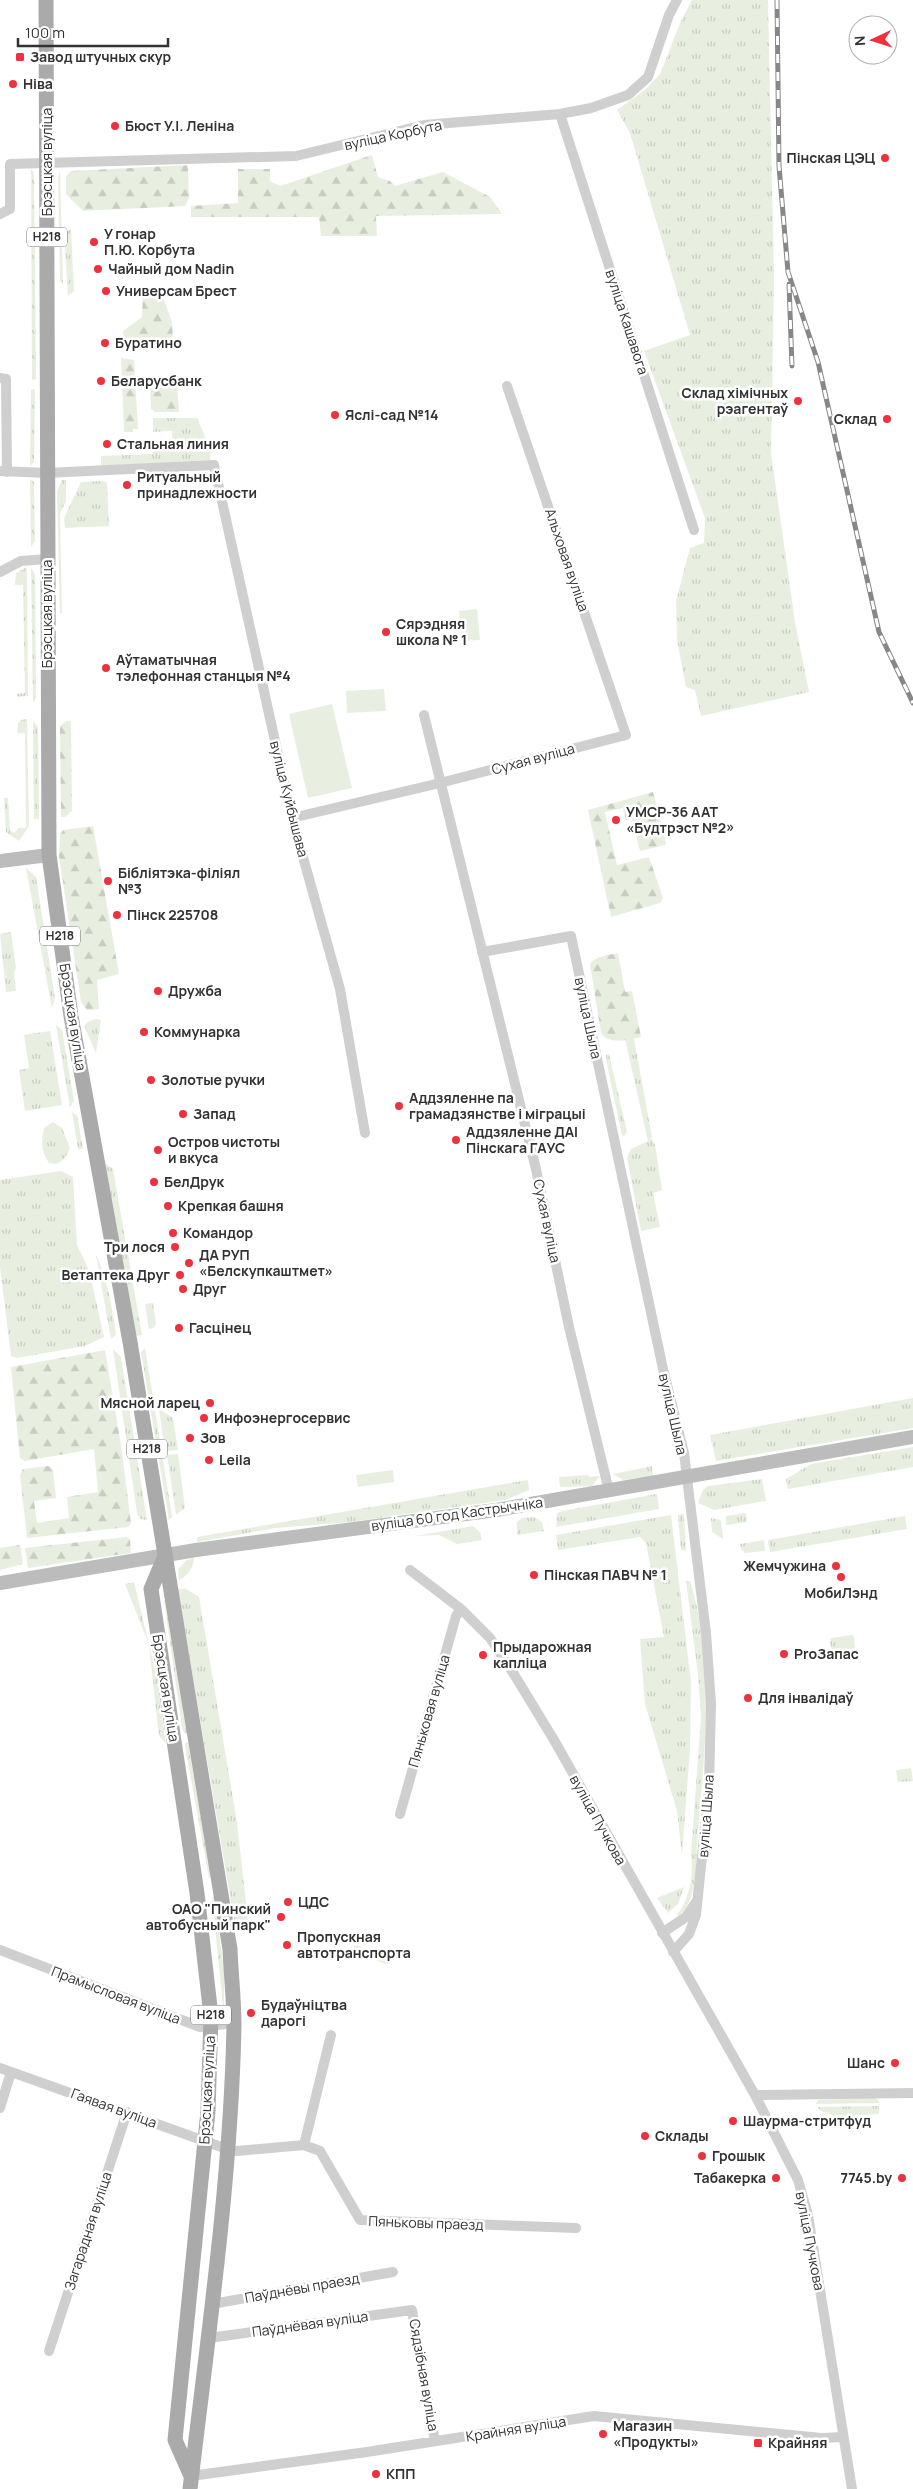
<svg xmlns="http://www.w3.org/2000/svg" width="913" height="2489" font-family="Manrope,sans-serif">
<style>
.grass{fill:url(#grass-tufts)}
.forest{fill:url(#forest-firs)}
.pitch{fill:#e8efe0}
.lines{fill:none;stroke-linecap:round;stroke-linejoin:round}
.street{stroke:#cfcfcf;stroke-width:10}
.secondary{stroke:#bcbcbc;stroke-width:14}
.primary{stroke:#aaa;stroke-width:15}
.rail-casing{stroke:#878787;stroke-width:5}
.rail{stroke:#fff;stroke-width:3;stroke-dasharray:9;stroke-linecap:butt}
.poi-dot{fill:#ec313f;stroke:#fff;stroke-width:2}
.labels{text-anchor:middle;stroke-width:5;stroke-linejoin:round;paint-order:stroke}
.shield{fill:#fff;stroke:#707070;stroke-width:1}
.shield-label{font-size:12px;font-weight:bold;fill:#323232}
.poi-label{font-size:14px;font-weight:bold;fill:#323232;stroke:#fff;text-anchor:start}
.street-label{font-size:14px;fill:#323232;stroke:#fff}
</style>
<defs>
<pattern id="grass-tufts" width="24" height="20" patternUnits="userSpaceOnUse" patternTransform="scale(1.25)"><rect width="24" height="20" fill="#e8efe0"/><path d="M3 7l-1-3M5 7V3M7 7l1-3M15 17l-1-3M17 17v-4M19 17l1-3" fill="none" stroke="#c7cdc1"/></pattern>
<pattern id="forest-firs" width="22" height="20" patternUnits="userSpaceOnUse" patternTransform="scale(1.25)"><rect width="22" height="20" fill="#e8efe0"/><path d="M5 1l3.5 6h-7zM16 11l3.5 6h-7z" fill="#c7cdc1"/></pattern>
</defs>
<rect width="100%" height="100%" fill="#fff"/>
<path class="grass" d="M692 0H768L774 279 771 453 795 622 809 692 701 716 695 690 686 687 677 640 676 601 690 548 704 543 705 518 644 351 690 335 630 133 617 110 646 89 660 74 680 23Z
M31 169 34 173 36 379 32 380Z
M60 171 63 285 60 281 58 178Z
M71 229 74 291 68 296 64 232Z
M35 389 34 462 30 466 31 390Z
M153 418H197L211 450 210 460 101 466V456L153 454V451L173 450 172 431 153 432Z
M30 479 34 482 35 541 31 547Z
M62 480H66V501L60 514 62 613H60L57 491Z
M103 481 107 483 109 526 65 528 64 518 81 482Z
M27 567 28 696 17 697V694L25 693 23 585H15L16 573Z
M31 568 35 574 36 698 33 703Z
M27 719 29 826 19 841 6 832 4 798H8L10 831 15 833 18 828H26L25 733H17L18 723 21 720Z
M33 721 38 727 39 819H34Z
M26 868 36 877 55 998 52 1009Z
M11 932 16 968 14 972 16 991 6 992 0 934Z
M96 1019 101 1020 96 1053 84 1026 87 1022Z
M56 1025 62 1030 74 1101 70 1107Z
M50 1031 62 1105 25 1111 19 1070 29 1068 24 1035Z
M625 1039H634L652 1137 650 1139H652L655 1145 662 1190 653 1193 660 1227 641 1231 627 1158 631 1149 648 1141Z
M609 1054 627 1132 624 1136 622 1135 606 1059V1055Z
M72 1112 77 1115 83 1149H78Z
M53 1122 62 1128 70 1148 65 1158 57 1164 49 1163C41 1151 41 1142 44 1128Z
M105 1163 113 1169 142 1335 137 1336 135 1333Z
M61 1171 73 1177 77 1245 89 1270 104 1337 85 1346 17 1358 11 1356 0 1267V1180Z
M96 1255C108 1280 112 1307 116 1335L111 1339Z
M153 1303 156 1323 154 1328 149 1329 145 1304Z
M145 1348 172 1516 169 1520 141 1352Z
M113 1349 121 1357 147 1520 140 1519 137 1513Z
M913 1398V1428L716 1461 710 1435Z
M159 1409 173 1418 178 1450 165 1451Z
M913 1447V1467L788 1489 786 1479 811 1464Z
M178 1454 185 1508 176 1515 167 1455Z
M652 1466 653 1476 623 1480 613 1474Z
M587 1475 590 1477 600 1476 592 1486 560 1487 559 1477Z
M762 1479 766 1501 714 1510 698 1503 703 1490 708 1486Z
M528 1480 529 1490 505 1500 351 1522 276 1528 197 1542V1537Z
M657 1494 659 1509 556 1527 557 1513 562 1511Z
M746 1513 747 1522 726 1525V1516Z
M684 1514 686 1551 681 1550 678 1515Z
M671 1515 691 1682 690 1749 682 1855 677 1811 645 1704 640 1639 664 1637 646 1543 640 1537 558 1550 556 1535Z
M905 1516 907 1529 770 1552 768 1540Z
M534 1517 542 1522 544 1531 517 1535V1522L522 1518Z
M711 1518 721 1520 723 1539 712 1532Z
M473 1526 480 1532 482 1540 457 1544 439 1535 415 1536Z
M764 1540 765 1551 745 1553 741 1549 740 1544Z
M194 1558C194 1567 187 1577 179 1580L178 1569 187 1560Z
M686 1581H690C715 1661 705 1749 698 1832 695 1857 700 1897 679 1916L677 1914C690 1901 694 1872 691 1854L701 1717 698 1675Z
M134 1582 156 1674 166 1744 159 1736 149 1645 125 1584Z
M178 1589H186L199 1597 237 1822 249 1930H239L235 1925Z
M164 1600H167L188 1732 185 1734 182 1728Z
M852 1635 854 1637 856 1656 834 1659 830 1642 831 1638Z
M188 1742 211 1876 209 1878 185 1746V1743Z
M911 1768 913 1781 898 1782 896 1770Z
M684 1887 678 1904 668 1913 657 1898Z
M214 1896 224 1970V2015L212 1898Z
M357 1945 383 1958 387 1963 385 1964 354 1950V1946Z
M876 2098 880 2103 816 2104 818 2100Z
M879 2106V2114L837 2117 819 2110 818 2107Z"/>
<path class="forest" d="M372 155 378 177 390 181 395 186 443 172 490 197 502 214 376 216 377 236H321L319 217H191V206L238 203V169H270V181L280 186Z
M188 165 189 198 185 206 83 211 66 194V176L71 171Z
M154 288 160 289 172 322 173 340 154 341 153 337 134 338 133 341H124L123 331 142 317 143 292Z
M121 358 134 360 138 429H133V432H124Z
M185 376V382L177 383 179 412H155L151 409 150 379 153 377Z
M66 721H71L72 811 65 817H61L60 726Z
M653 792 666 843 665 845 640 851 632 819 626 820 623 808 605 812 617 865 649 857 663 898 660 903 611 917 588 810Z
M93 826 119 974 97 980 99 1009 87 1010 81 1002 59 856 60 835 63 830Z
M618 953 625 992 632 991 641 1037C629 1040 609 1045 601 1033L590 964C596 956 608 955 618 953Z
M105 1350 121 1445 131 1523 128 1527 27 1538 20 1475 23 1469 48 1466 53 1469 56 1498 34 1501 37 1523 69 1518 67 1497 98 1492 94 1449 25 1461 20 1458 11 1367Z
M127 1537 130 1540 131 1553 28 1568 25 1548Z
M19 1545 21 1548 23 1564 0 1570V1548Z"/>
<path class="pitch" d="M477 609 480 640 462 641 459 611Z
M384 689 386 711 347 713 346 691Z
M332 704 352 788 308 798 289 714Z
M393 1470 394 1482 358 1487 356 1475Z"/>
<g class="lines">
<path class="street" d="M560 114 694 530
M0 214 10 209V164L296 156 424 125 560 114 591 108 628 95 648 77 669 15 677 0
M0 378 6 379 7 472
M0 471 46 473 214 465 292 818 340 989 365 1133
M0 572 21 561 47 559
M424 715 536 1169 569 1327 609 1491
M292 818 440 783 626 735 507 386
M482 952 571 936 663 1369 684 1453 691 1510 706 1633 711 1704 709 1787 696 1915 689 1934 673 1952
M410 1570 461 1609 490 1638 512 1671 554 1740 755 2095 913 2093
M400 1814 456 1616 461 1609
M662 1933 686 1917 696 1902
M0 1950 200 2027 234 2023
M0 2068 227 2149 237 2151 304 2145 320 2151 360 2220 576 2228
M755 2095 798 2180 808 2215 852 2489
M0 2108 11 2072
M304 2145 331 2035
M212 2304 393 2272
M209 2338 412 2310 435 2441
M49 2351 127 2112
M191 2476 367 2452 594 2416 822 2438 843 2437"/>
<path class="secondary" d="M0 861 49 855
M0 1583 196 1550 496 1510 913 1437"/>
<path class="primary" d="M46 0 49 855 71 1016 130 1342 230 1949C231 1975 234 2000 234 2025 231 2180 208 2335 190 2489
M165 1556 151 1589 197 1893 211 2016 208 2111 175 2440 191 2476"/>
<g class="rail-casing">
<path id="rail" d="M777 0 779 166 788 272 818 362 879 632 913 703
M789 284 792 366"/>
</g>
<use href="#rail" class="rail"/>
</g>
<g class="poi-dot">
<rect x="15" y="52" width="10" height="10" rx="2.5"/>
<circle cx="13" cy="84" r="5"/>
<circle cx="115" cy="126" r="5"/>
<circle cx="885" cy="158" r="5"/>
<circle cx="94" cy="242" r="5"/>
<circle cx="98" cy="269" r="5"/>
<circle cx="106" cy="291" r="5"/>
<circle cx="105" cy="343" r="5"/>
<circle cx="101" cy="381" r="5"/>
<circle cx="798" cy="401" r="5"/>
<circle cx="335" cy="415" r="5"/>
<circle cx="887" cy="419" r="5"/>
<circle cx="107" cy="444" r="5"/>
<circle cx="127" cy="485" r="5"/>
<circle cx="386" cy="632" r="5"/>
<circle cx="106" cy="668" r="5"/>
<circle cx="616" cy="820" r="5"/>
<circle cx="108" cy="881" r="5"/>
<circle cx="117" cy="915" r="5"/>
<circle cx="158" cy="991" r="5"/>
<circle cx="144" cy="1032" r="5"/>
<circle cx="151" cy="1080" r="5"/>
<circle cx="399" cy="1106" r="5"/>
<circle cx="183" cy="1114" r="5"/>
<circle cx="456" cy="1140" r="5"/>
<circle cx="158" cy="1150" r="5"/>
<circle cx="154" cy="1182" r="5"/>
<circle cx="168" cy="1206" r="5"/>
<circle cx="173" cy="1233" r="5"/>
<circle cx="175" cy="1247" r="5"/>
<circle cx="189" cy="1263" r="5"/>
<circle cx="180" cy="1275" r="5"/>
<circle cx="183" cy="1289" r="5"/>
<circle cx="179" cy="1328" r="5"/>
<circle cx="210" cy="1403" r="5"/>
<circle cx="204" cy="1418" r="5"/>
<circle cx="190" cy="1438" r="5"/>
<circle cx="209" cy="1460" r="5"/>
<circle cx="836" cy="1566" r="5"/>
<circle cx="534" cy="1575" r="5"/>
<circle cx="841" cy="1577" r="5"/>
<circle cx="784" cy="1654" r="5"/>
<circle cx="483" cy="1655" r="5"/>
<circle cx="748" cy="1698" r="5"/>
<circle cx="288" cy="1902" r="5"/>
<circle cx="281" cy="1917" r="5"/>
<circle cx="287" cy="1945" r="5"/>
<circle cx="251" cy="2013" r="5"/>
<circle cx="895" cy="2063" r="5"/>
<circle cx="733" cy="2121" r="5"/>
<circle cx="645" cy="2136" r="5"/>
<circle cx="702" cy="2156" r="5"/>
<circle cx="776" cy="2178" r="5"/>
<circle cx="902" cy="2178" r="5"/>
<circle cx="603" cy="2434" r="5"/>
<rect x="753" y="2438" width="10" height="10" rx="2.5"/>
<circle cx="376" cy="2474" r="5"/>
</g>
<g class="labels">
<g class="shield">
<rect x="27" y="227.5" width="40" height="19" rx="4"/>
<rect x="40" y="926.5" width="40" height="19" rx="4"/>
<rect x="127" y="1439.5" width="40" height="19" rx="4"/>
<rect x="191" y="2005.5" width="40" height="19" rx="4"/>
</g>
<g class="shield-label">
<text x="47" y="241">Н218</text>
<text x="60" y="940">Н218</text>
<text x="147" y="1453">Н218</text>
<text x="211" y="2019">Н218</text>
</g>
<g class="poi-label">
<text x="30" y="62">Завод штучных скур</text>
<text x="23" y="89">Ніва</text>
<text x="125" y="131">Бюст У.І. Леніна</text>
<text x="875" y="163" text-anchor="end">Пінская ЦЭЦ</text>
<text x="104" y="239">У гонар<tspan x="104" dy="16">П.Ю. Корбута</tspan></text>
<text x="108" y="274">Чайный дом Nadin</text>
<text x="116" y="296">Универсам Брест</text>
<text x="115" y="348">Буратино</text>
<text x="111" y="386">Беларусбанк</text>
<text x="788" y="398" text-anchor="end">Склад хімічных<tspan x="788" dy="16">рэагентаў</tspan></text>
<text x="345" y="420">Яслі-сад №14</text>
<text x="877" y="424" text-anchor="end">Склад</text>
<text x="117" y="449">Стальная линия</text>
<text x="137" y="482">Ритуальный<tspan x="137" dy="16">принадлежности</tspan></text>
<text x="396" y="629">Сярэдняя<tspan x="396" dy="16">школа № 1</tspan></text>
<text x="116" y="665">Аўтаматычная<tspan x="116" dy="16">тэлефонная станцыя №4</tspan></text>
<text x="626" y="817">УМСР-36 ААТ<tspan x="626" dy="16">«Будтрэст №2»</tspan></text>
<text x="118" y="878">Бібліятэка-філіял<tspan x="118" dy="16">№3</tspan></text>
<text x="127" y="920">Пінск 225708</text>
<text x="168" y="996">Дружба</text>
<text x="154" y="1037">Коммунарка</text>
<text x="161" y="1085">Золотые ручки</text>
<text x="409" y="1103">Аддзяленне па<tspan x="409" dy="16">грамадзянстве і міграцыі</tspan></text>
<text x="193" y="1119">Запад</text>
<text x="466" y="1137">Аддзяленне ДАІ<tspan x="466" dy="16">Пінскага ГАУС</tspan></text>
<text x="168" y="1147">Остров чистоты<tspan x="168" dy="16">и вкуса</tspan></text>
<text x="164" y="1187">БелДрук</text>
<text x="178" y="1211">Крепкая башня</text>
<text x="183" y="1238">Командор</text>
<text x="165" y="1252" text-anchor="end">Три лося</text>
<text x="199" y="1260">ДА РУП<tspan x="199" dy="16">«Белскупкаштмет»</tspan></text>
<text x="170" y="1280" text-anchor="end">Ветаптека Друг</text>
<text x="193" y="1294">Друг</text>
<text x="189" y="1333">Гасцінец</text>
<text x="200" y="1408" text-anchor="end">Мясной ларец</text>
<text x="214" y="1423">Инфоэнергосервис</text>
<text x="200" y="1443">Зов</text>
<text x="219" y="1465">Leila</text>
<text x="826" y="1571" text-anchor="end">Жемчужина</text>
<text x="544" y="1580">Пінская ПАВЧ № 1</text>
<text x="841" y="1598" text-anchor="middle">МобиЛэнд</text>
<text x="493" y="1652">Прыдарожная<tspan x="493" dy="16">капліца</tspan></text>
<text x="794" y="1659">ProЗапас</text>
<text x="758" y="1703">Для інвалідаў</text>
<text x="298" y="1907">ЦДС</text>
<text x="271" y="1914" text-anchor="end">ОАО "Пинский<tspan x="271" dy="16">автобусный парк"</tspan></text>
<text x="297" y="1942">Пропускная<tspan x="297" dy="16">автотранспорта</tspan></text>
<text x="261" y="2010">Будаўніцтва<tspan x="261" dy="16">дарогі</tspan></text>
<text x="885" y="2068" text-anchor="end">Шанс</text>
<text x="743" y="2126">Шаурма-стритфуд</text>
<text x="655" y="2141">Склады</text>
<text x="712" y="2161">Грошык</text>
<text x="766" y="2183" text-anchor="end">Табакерка</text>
<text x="892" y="2183" text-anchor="end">7745.by</text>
<text x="613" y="2431">Магазин<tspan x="613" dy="16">«Продукты»</tspan></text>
<text x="768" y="2448">Крайняя</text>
<text x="386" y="2479">КПП</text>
</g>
<g class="street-label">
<text transform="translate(393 135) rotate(-12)" y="5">вуліца Корбута</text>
<text transform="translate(47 162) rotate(-90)" y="5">Брэсцкая вуліца</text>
<text transform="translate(627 322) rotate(72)" y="5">вуліца Кашавога</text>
<text transform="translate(567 560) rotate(71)" y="5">Альховая вуліца</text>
<text transform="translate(47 614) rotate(-90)" y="5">Брэсцкая вуліца</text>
<text transform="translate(533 759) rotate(-15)" y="5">Сухая вуліца</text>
<text transform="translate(289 799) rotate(76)" y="5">вуліца Куйбышава</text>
<text transform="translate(73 1017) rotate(81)" y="5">Брэсцкая вуліца</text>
<text transform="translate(588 1018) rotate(78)" y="5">вуліца Шыла</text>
<text transform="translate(547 1221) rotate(78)" y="5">Сухая вуліца</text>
<text transform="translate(673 1414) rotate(77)" y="5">вуліца Шыла</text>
<text transform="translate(457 1514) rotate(-8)" y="5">вуліца 60 год Кастрычніка</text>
<text transform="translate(166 1688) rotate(81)" y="5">Брэсцкая вуліца</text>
<text transform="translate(429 1711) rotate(-74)" y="5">Пяньковая вуліца</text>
<text transform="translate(706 1816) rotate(-86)" y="5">вуліца Шыла</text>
<text transform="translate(598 1820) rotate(61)" y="5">вуліца Пучкова</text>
<text transform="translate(116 1995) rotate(21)" y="5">Прамысловая вуліца</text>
<text transform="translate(207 2090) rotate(-87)" y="5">Брэсцкая вуліца</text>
<text transform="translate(114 2108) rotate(20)" y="5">Гаявая вуліца</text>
<text transform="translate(426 2223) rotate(2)" y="5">Пяньковы праезд</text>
<text transform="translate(88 2231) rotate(-72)" y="5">Загарадная вуліца</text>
<text transform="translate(810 2241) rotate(79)" y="5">вуліца Пучкова</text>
<text transform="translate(302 2288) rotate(-10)" y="5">Паўднёвы праезд</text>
<text transform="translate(310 2324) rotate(-8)" y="5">Паўднёвая вуліца</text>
<text transform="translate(424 2375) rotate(80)" y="5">Сядзібная вуліца</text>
<text transform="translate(516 2429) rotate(-9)" y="5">Крайняя вуліца</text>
</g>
</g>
<g transform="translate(873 40) rotate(266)"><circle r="24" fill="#ffffff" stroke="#adadad"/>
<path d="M0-4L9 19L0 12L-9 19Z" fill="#ec313f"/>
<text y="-8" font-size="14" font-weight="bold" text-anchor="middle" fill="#323232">N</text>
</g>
<path d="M18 38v8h150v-8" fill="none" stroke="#323232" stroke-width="2.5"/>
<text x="25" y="38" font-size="15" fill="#323232" stroke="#ffffff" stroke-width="4" paint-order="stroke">100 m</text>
</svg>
